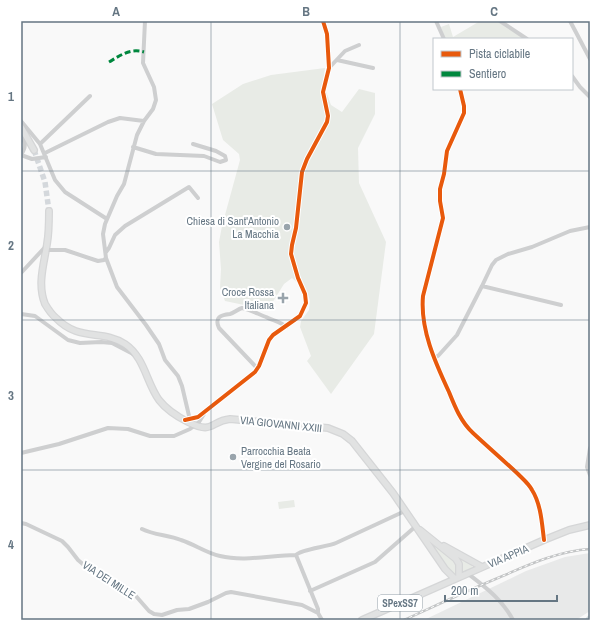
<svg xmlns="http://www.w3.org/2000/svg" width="611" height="641" font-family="'Archivo Narrow',sans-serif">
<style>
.built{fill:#e8e9e9}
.green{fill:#e8ebe6}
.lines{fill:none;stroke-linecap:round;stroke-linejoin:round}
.river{stroke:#ced6d9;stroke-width:7}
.major-tunnel{stroke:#d4d8dc;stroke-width:5.5;stroke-dasharray:5.5 3;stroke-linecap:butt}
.major-casing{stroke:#d5d6d7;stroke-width:8}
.minor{stroke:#cecfd0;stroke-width:4}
.major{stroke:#e1e2e2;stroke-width:5.5}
.rail-casing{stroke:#c3c5c6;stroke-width:2.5}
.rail{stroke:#fff;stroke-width:1;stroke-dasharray:3;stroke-linecap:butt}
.quiet{stroke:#00873e;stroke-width:3;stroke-dasharray:6 3;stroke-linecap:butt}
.cycleway-casing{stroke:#fff;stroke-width:6}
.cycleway{stroke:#e8590c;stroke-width:4}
.grid{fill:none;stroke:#657683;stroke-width:1;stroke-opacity:0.55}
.poi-dot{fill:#99a4ac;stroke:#fff;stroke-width:1.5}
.labels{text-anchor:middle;stroke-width:4;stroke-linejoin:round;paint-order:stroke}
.shield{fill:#fff;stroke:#939fa8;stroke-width:1}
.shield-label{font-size:10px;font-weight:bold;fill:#657683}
.poi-label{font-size:11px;fill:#657683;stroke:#fff;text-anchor:end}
.street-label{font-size:11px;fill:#657683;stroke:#fff}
.neatline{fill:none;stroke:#657683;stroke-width:1.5}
.grid-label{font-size:13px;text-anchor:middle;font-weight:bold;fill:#657683}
</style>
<rect width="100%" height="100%" fill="#f9f9f9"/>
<path class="built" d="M590 553V611L576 620H424L526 571 565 557Z"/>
<path class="green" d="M480 21H498L525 39H445L441 27 449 24 453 37Z
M325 68 323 83 331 105 342 112 359 89 375 93V114L358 148 359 183 386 242 374 334 331 394 307 361 311 356 300 327 301 321 309 310 310 301 307 291 292 278 284 284 269 308H258L225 301 220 288 221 269 219 242 222 226 240 160 239 154 223 140 212 104 243 84 271 75Z
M294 500 295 507 279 509 278 502Z
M428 540 456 562 457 575 449 571Z
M446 548 471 563 473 568 462 573 461 564Z"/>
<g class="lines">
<path class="river" d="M589 620 590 619"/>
<path class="major-tunnel" d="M34 150 45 182 49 211"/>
<g class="major-casing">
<path id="major" d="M21 127 34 150
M49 211C49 222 49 233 47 244 44 264 37 284 45 304 48 309 51 314 56 318 79 342 102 329 125 344 145 358 146 382 159 400 166 409 178 417 188 422 214 435 210 421 230 419L328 428 343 434 352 441 393 493 445 569 455 579
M420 530 456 559 459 564V577
M444 546 482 567
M362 620 544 540 569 530 590 525"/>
</g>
<path class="minor" d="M436 21 444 39
M500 21 527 39
M570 21 590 59
M337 60 373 68
M329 68 345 51 359 45
M572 76 580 87 590 97
M460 89 464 106V113L447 151 444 174 440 189V201L443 218 423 296C420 329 435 362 449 392 455 407 461 422 473 433 488 447 503 460 518 474 523 479 529 484 532 490 541 504 542 524 544 540
M21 121 40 144 55 180 65 192 107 219
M21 136C26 143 26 147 21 155
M40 144 90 96
M133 147 156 154 204 156 220 162 226 160 225 156 216 151 193 144
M45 153 108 122 120 118 144 121
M21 155 32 159 46 157
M46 250H65L98 261 104 260 106 258 103 234 105 224 117 196 124 184 137 135 144 121 153 109 156 100 154 87 143 63 145 21
M106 252 109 248 115 235 125 226 189 187 198 198
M106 258 117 287 146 325 159 344 165 360 178 376 182 386 190 420
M21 273 47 245
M482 286 561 305
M21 314 35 316 68 340 80 343 101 342 112 343 135 355
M434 357 438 356 457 335 482 286 492 265 496 260 508 254 532 247 570 231 590 227
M257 368 219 328C214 317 221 315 230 314 234 313 238 309 242 308 251 310 258 314 266 317 273 321 280 321 286 327
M185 420 198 417 255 372 259 366 269 340 273 335 300 316 306 303 305 294 298 278 291 254 292 245 296 228 302 172 307 159 327 122 328 116 323 92 329 68 327 34 323 21
M590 448 587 467 590 475
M21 453 59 444 108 428 128 429 150 436H174L190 429 199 422 204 414
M21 523 26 524 62 541 68 547 78 560 91 571 120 585 135 595 149 611 154 614 162 615 177 610 189 609 208 602 226 593 231 592 302 605 318 613 322 620
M142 529C154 535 168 535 181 540 194 544 206 553 220 556 245 562 271 555 296 555
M296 555C301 549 327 547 336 543L405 511
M296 555 318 609V613
M467 573C485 587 502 599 513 620
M310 591 375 562 416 526"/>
<use href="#major" class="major"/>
<g class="rail-casing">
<path id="rail" d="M404 620C437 605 471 589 505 575 532 563 560 551 590 549"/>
</g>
<use href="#rail" class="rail"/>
<path class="quiet" d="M109 62C121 55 130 48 144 52"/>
<g class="cycleway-casing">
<path id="cycleway" d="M460 89 464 106V113L447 151 444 174 440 189V201L443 218 423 296C420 329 435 362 449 392 455 407 461 422 473 433 488 447 503 460 518 474 523 479 529 484 532 490 541 504 542 524 544 540
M185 420 198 417 255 372 259 366 269 340 273 335 300 316 306 303 305 294 298 278 291 254 292 245 296 228 302 172 307 159 327 122 328 116 323 92 329 68 327 34 323 21"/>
</g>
<use href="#cycleway" class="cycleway"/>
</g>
<path class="grid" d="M211 21V620M400 21V620M21 171H590M21 320H590M21 470H590"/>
<g class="poi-dot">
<circle cx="287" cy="227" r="4"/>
<path d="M281 292h4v4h4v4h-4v4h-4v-4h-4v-4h4z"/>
<circle cx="233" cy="457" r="4"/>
</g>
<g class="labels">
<rect class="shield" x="378" y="595" width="44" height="16" rx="3"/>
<g class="shield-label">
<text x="400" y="607">SPexSS7</text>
</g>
<g class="poi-label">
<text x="279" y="225">Chiesa di Sant'Antonio<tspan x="279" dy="13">La Macchia</tspan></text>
<text x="274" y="296">Croce Rossa<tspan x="274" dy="13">Italiana</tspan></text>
<text x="241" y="455" text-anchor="start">Parrocchia Beata<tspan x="241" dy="13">Vergine del Rosario</tspan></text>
</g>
<g class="street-label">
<text transform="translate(281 424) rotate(6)" y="4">VIA GIOVANNI XXIII</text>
<text transform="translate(508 556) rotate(-23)" y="4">VIA APPIA</text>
<text transform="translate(109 580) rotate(33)" y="4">VIA DEI MILLE</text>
</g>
</g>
<rect width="611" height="641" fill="none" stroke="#ffffff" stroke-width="44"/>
<rect x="433" y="38" width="140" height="52" fill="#ffffff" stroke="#c1c8cd"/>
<rect x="441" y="51" width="20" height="6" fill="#e8590c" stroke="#c1c8cd"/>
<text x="469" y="58" font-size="12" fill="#657683">Pista ciclabile</text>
<rect x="441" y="71" width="20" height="6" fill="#00873e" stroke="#c1c8cd"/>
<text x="469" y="78" font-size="12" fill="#657683">Sentiero</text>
<path d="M445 595v6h112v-6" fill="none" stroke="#657683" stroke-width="2"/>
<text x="451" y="595" font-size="12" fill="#657683" stroke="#ffffff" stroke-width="3" paint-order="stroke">200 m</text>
<rect x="22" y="22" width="567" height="597" class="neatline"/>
<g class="grid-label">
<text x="116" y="16">A</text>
<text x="306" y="16">B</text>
<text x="494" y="16">C</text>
<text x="11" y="101">1</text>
<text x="11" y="250">2</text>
<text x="11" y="400">3</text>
<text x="11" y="549">4</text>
</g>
</svg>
